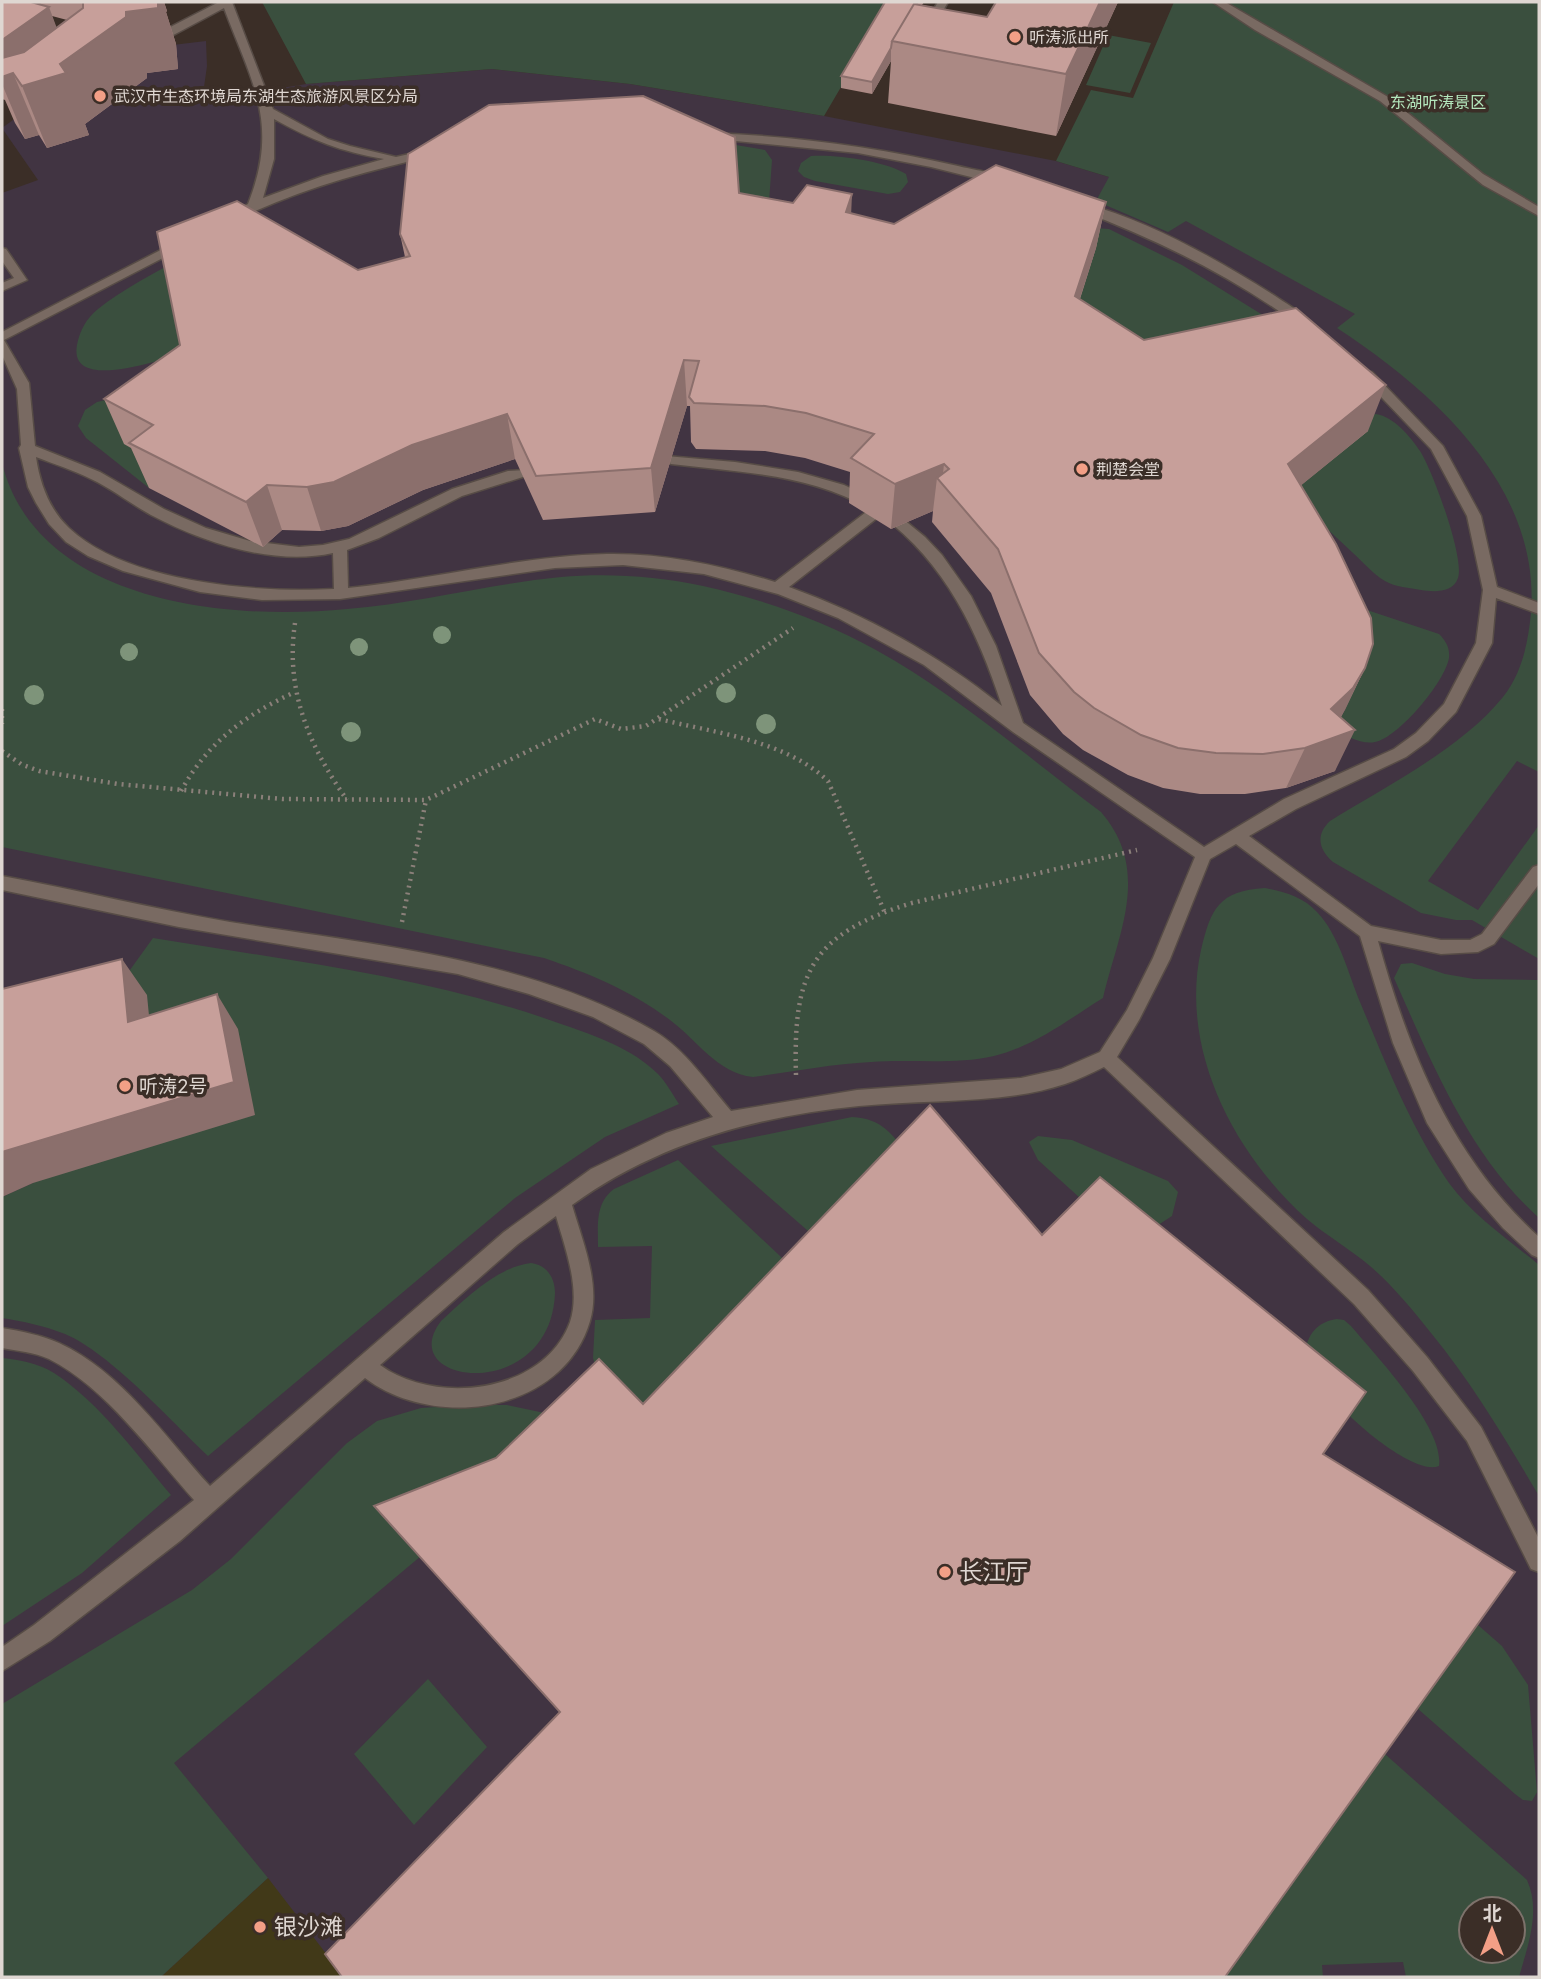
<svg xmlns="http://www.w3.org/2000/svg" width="1541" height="1979" font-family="Inter,'Noto Sans SC',sans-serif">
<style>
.commercial{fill:#413442;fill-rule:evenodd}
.green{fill:#3a4f3e;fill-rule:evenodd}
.sand{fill:#413918}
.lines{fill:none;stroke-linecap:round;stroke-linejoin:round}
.lane-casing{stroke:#574c46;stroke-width:3}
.path{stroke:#8b807a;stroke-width:4.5;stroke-dasharray:2 5;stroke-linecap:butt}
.lane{fill:#796a62;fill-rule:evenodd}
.tree{fill:#7e947a}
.wall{fill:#ab8984;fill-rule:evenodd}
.shaded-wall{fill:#8b6f6c}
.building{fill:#c79f9a;stroke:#8b6f6c;stroke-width:2}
.poi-dot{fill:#f39f86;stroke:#3b2e27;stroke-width:2.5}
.labels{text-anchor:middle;stroke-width:7;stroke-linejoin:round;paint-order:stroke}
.far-poi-label{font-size:16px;fill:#dfd7d2;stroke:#3b2e27;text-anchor:start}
.far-park-label{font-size:16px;fill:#b4e7bd;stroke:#3b2e27}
.poi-label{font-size:19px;fill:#dfd7d2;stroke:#3b2e27;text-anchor:start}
.near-poi-label{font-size:23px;fill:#dfd7d2;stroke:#3b2e27;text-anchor:start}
</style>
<rect width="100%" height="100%" fill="#3b2e27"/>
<path class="commercial" d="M206 41 207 66 202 101 306 84 492 69 630 84 824 116 1056 161 1109 177 1539 238V1977H2V193L38 180 2 128 105 53ZM1471 1909H1513V1951H1471Z"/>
<path class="green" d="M262 2H891L824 116 630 84 492 69 306 84Z
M1174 2H1539V772L1517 761 1428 881 1478 910 1539 825V959L1472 920H1456L1421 913 1333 862C1319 850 1315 835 1330 821 1386 786 1461 749 1503 697 1522 673 1528 643 1531 613 1541 487 1433 391 1337 328L1355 314 1186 221 1168 232 1096 201 1109 177 1056 161 1091 90 1133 98Z
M1108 35 1151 43 1130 93 1086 85Z
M647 142 736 145 765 150 772 160 766 244Z
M811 156C835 154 886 161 906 174L908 182 900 192 888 194 815 181 804 177 798 171 801 163Z
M1095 228 1109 229 1182 265 1316 348 1066 342 1096 248Z
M227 233 189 352C165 358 68 394 77 345 80 330 86 319 98 309 132 282 188 256 227 233Z
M194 379 171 470 149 488 86 438 78 426 85 410 97 402Z
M1376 414C1394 417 1410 436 1420 451 1432 469 1465 558 1458 578 1453 593 1434 592 1421 590 1410 588 1395 587 1385 581 1373 574 1363 562 1353 553 1332 533 1311 514 1290 494L1367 431 1368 416Z
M2 463C37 603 228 621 347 609 419 603 489 584 561 577 607 573 657 576 703 586 762 599 822 620 876 650 953 692 1030 759 1101 812 1152 871 1118 934 1103 998 1069 1019 1035 1046 994 1056 955 1065 911 1059 871 1062 831 1064 792 1072 753 1077 717 1073 697 1040 670 1020 632 991 588 973 544 958L2 847Z
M1364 609 1439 634C1446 641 1450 648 1449 658 1445 682 1398 738 1375 742 1361 745 1346 735 1333 730L1345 710Z
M1265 888C1285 892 1303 897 1317 912 1339 935 1348 973 1360 1002 1386 1064 1411 1128 1449 1183 1472 1215 1509 1240 1539 1265V1496C1506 1440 1472 1383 1431 1333 1413 1310 1392 1285 1370 1266 1350 1249 1327 1236 1307 1219 1234 1154 1179 1049 1201 950 1211 908 1219 891 1265 888Z
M153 938C291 961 432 977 564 1025 596 1036 633 1049 658 1074 666 1082 673 1095 679 1104L605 1137 515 1198 208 1456C171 1421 110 1353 65 1334 45 1326 22 1321 2 1318V1197L33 1183 153 1057 104 1006Z
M1412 963 1445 974 1474 979 1539 980V1218C1468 1154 1432 1063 1394 978L1401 964Z
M852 1117C883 1119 890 1133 909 1155L823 1244 711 1146Z
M1038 1136 1072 1140 1168 1181 1178 1192 1172 1216 1155 1227 1080 1198 1038 1160 1029 1142Z
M678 1160 797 1272 649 1427 596 1368 593 1358 595 1320 650 1318 652 1246 598 1247C598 1225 595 1203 614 1189Z
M531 1263C547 1265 555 1278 555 1293 551 1404 392 1386 441 1321 465 1299 497 1267 531 1263Z
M1337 1319 1344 1320 1351 1326C1376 1356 1445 1428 1439 1466 1415 1476 1350 1420 1336 1401 1324 1385 1315 1366 1306 1348 1309 1332 1320 1321 1337 1319Z
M2 1358C20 1360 38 1363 54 1373 100 1403 136 1454 171 1495L82 1573 2 1626Z
M465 1405H507L554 1415 421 1556 174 1763 268 1878 161 1977H2V1704L192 1590 231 1559 347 1443 377 1421 421 1408Z
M1462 1611 1502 1646 1528 1685 1537 1792 1532 1801 1523 1800 1515 1794 1401 1694Z
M428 1679 487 1747 414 1825 354 1754Z
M1368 1739 1527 1880C1541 1911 1528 1945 1519 1977H1406L1403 1962 1322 1965 1323 1977H1203ZM1471 1909H1513V1951H1471Z"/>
<path class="sand" d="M268 1878 344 1977H161Z"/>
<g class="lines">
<g class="lane-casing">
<path id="lane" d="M219 2H232L273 109 328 139 350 146 396 157 431 149 437 153 435 155C364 172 298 189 232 222H224V216L248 204C280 123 252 83 224 8L164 40 152 42 147 39ZM274 119C314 141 339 151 384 159L323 176 263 198 274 159Z
M938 2H948L931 31H923L922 29Z
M1213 2H1225L1388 97 1483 174 1539 207V216L1483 185 1380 101 1255 30Z
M709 133C793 136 876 147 958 166 973 170 997 172 1009 181L1003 185 931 167 858 153 705 138 703 136Z
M1083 203C1149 221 1215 258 1272 294 1285 303 1301 311 1311 323L1305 327 1300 326C1232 276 1158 240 1079 210V204Z
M182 239 186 240V246L4 340 29 383 35 446 100 472 164 509 206 528 250 541 299 547 323 545 349 539 452 489 508 471 526 470V476L462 496 379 538 347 550 348 588C435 579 520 556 607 554 664 553 720 565 775 582L870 509C810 474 738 472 671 464L664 459 666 456 735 462 798 472 844 485 886 505 925 537 942 555 971 596 996 646 1023 723 1204 847 1284 799 1394 749 1416 733 1444 704 1476 643 1483 590 1467 516 1431 449 1360 375 1362 372H1372L1443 446 1481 516 1497 587 1539 603V614L1496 598 1492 643 1456 712 1428 741 1406 757 1296 809 1249 836 1371 926 1441 940H1470L1482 934 1533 867 1539 865V884L1494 944 1478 952 1441 954 1378 941C1409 1053 1452 1158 1539 1237V1258L1532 1255 1503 1228 1469 1189 1427 1123 1393 1043 1360 936 1236 844 1210 859 1170 959 1139 1020 1117 1057 1368 1290 1427 1357 1481 1427 1539 1539V1572L1531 1569 1467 1441 1413 1371 1354 1304 1104 1067C1091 1073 1078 1080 1065 1084 1002 1105 925 1099 859 1106 757 1116 657 1143 572 1205 582 1240 601 1284 590 1321 563 1413 435 1431 365 1378L180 1541 50 1641 2 1671V1647L34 1625 194 1500C152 1453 105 1387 49 1359 34 1352 17 1351 2 1348V1328C21 1331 41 1335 59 1343 121 1371 165 1437 210 1486L504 1232 591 1169 666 1133 713 1117 670 1066 644 1044 593 1017 529 994 458 974 179 927 2 890V876C78 890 154 909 230 922 372 945 527 958 654 1031 685 1049 708 1084 731 1111L857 1090 1021 1078 1061 1069 1100 1052 1127 1010 1153 958 1195 857 1013 732 924 665 838 618 778 594 704 574 623 565 555 568 340 599 262 600 200 592 123 571 88 556 66 542 49 524 36 503 28 487 19 448 21 445 17 389 2 355V332ZM36 457C54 464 73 470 91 479 112 489 131 504 151 515 204 543 273 566 333 553L334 589C258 593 127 583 69 528 49 509 40 484 36 457ZM881 515C946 564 977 630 1002 706 937 654 866 615 789 587ZM556 1216C565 1248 581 1289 570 1322 544 1393 436 1406 380 1365L518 1244Z
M2 248 6 249 27 280 2 291V283L14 278 2 261Z"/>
</g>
<path class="path" d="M295 623C285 690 309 746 347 800
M2 709V724
M659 719C715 733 785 740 828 781L885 913
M2 751 21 764 39 771 118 784 282 799 426 800 595 719 621 729 646 726 793 628
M181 791C208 742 245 715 295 692
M402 922 426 800
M796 1075C793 974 810 934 912 903L1137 850"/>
<use href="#lane" class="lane"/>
</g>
<g class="tree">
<circle cx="442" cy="635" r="9"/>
<circle cx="359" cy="647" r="9"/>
<circle cx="129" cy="652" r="9"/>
<circle cx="726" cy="693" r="10"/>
<circle cx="34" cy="695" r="10"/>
<circle cx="766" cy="724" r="10"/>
<circle cx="351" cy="732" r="10"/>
</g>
<path class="wall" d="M2 2H164L167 11 166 12 176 44 178 69 147 73V78L85 124 89 135 47 148 39 135 25 139 15 123 5 100 2 99ZM52 16 67 20 56 28Z
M885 2H924L922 5 987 17 996 2H1118L1056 136 888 103 891 61 872 94 841 88V76Z
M739 193 851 213 894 224 1106 202 1096 248 1080 299 1144 340 1368 431 1301 485 1365 668 1341 717 1335 771 1286 788 1245 794H1200L1163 788 1128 775 1083 750 1063 734 1030 695 991 593 932 522 933 511 891 529 849 503 850 472 805 458 765 451 696 449 691 442 690 406H687L655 512 543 520 515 459 423 490 348 526 321 531 282 530 263 547 149 488 131 448 124 444 104 399 358 270 405 257 400 234Z"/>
<path class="shaded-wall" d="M12 2H40L44 11 49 7 68 58 118 2H164L167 11 166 12 176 44 178 69 147 73V78L85 124 89 135 47 148 22 86 13 73 39 135 25 139 2 84V77L9 75 2 57V40Z
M1100 2H1118L1056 136 1066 74Z
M891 48V61L872 94V82Z
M852 194 850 240 846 212Z
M1106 202 1096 248 1066 342 1075 296Z
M684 360 687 406 655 512 651 468Z
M1386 385 1368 431 1272 509 1288 464Z
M507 414 515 459 423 490 348 526 321 531 307 487 412 445Z
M944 464 942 483 937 478 933 511 891 529 895 484Z
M267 485 282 530 263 547 246 502Z
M1365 668 1345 710 1333 730H1355L1335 771 1286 788 1305 748 1331 709Z
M122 959 147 995 153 1057 128 1022Z
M217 994 238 1029 255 1115 33 1183 2 1197V1152Z"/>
<path class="building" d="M2 2H31L49 7 2 40Z
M83 2H158V8L126 12V17L60 64 66 73 22 86 13 73 2 77V58L24 52 83 8Z
M885 2H918L916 4H914L892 41 891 48 872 82 841 76Z
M996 2H1100L1066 74 892 41 914 4 987 17Z
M643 96 735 137 739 193 793 203 807 185 852 194 846 212 894 224 996 165 1106 202 1075 296 1144 340 1296 308 1386 385 1288 464 1336 544 1371 618 1373 644 1365 668 1353 688 1331 709 1355 730 1305 748 1263 754 1216 753 1178 748 1141 735 1094 708 1074 692 1039 653 998 549 937 478 949 469 944 464 895 484 851 458 874 434 806 413 765 406 694 403 689 397 699 361 684 360 651 468 536 476 507 414 412 445 334 482 307 487 267 485 246 502 129 443 153 425 104 399 180 345 157 232 237 201 358 270 410 256 400 234 408 154 489 105Z
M122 959 128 1022 217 994 234 1082 2 1152V989Z
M930 1105 1042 1235 1100 1177 1366 1392 1323 1454 1515 1572 1225 1977H342L325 1954 560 1712 374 1506 496 1458 599 1359 643 1404Z"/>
<g class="poi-dot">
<circle cx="1015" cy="37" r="7"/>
<circle cx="100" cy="96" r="7"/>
<circle cx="1082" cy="469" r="7"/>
<circle cx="125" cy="1086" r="7"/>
<circle cx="945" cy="1572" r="7"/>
<circle cx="260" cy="1927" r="7"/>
</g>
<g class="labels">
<g class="far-poi-label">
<text x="1029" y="43">听涛派出所</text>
<text x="114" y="102">武汉市生态环境局东湖生态旅游风景区分局</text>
<text x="1096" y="475">荆楚会堂</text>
</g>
<g class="far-park-label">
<text x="1438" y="108">东湖听涛景区</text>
</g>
<g class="poi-label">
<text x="139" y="1093">听涛2号</text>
</g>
<g class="near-poi-label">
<text x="959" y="1580">长江厅</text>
<text x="274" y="1935">银沙滩</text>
</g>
</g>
<rect width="1541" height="1979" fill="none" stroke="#dfd7d2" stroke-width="7"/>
<g transform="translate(1492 1930)"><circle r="33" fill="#3b2e27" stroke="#7d726b" stroke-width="2"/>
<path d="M0-5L12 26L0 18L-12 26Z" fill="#f39f86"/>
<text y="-10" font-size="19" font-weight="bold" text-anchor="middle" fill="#dfd7d2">北</text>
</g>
</svg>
